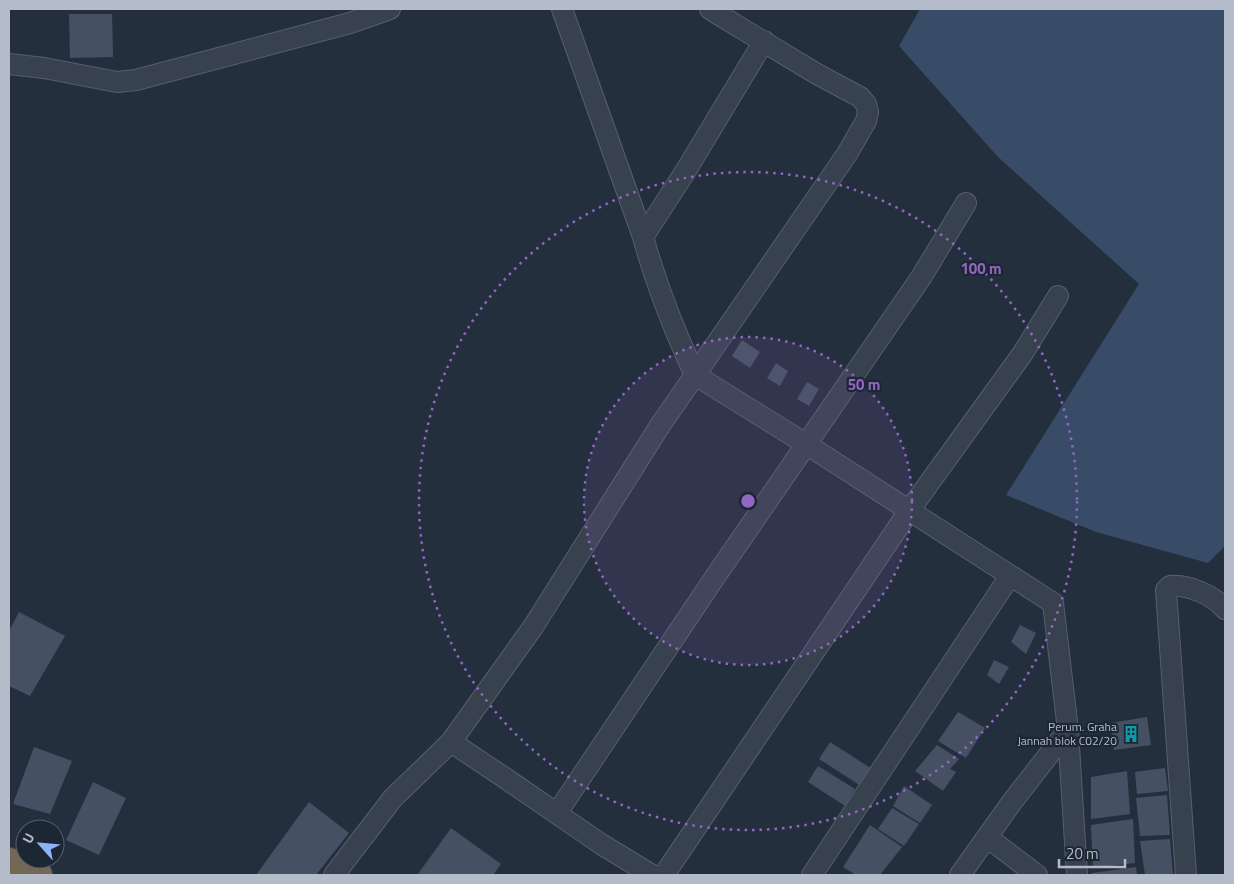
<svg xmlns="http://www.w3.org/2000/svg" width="1234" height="884" font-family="'Titillium Web',sans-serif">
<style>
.water{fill:#394c67}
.building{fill:#455162}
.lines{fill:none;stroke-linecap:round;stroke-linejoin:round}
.street-casing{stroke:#565f6c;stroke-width:22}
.highway-casing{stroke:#434c59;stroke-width:30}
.street{stroke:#38414e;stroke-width:20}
.highway{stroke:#746855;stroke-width:28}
.ring{fill:none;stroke:#9266c3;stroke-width:2.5;stroke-dasharray:2.5 5}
.labels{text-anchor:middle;stroke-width:4.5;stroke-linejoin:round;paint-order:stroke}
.poi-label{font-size:12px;fill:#b4bcc9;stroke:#1d2633;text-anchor:end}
.centre{fill:#9266c3;stroke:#1d2633;stroke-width:2.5}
.ring-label{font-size:15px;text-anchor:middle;font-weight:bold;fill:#9266c3;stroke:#1d2633;stroke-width:4.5;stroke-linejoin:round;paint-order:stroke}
</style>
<rect width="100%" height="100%" fill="#242f3e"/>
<path class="water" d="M920 9H1225V546L1208 563 1096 532 1006 495 1139 284 998 157 899 46Z"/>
<path class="building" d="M69 14H112L113 57 70 58Z
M742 340 760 352 750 368 732 356Z
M776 363 788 371 780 386 767 378Z
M807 382 819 389 809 406 797 399Z
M19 612 65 636 30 696 9 686V631Z
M1020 625 1036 633 1026 654 1011 642Z
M994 660 1009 667 999 684 987 675Z
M958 712 985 728 966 758 938 741Z
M1147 717 1151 745 1114 750 1111 723Z
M830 742 872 769 861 786 819 759Z
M937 745 959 759 950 769 956 772 943 791 915 771Z
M34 747 72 761 50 814 13 804Z
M818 766 855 789 845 806 808 782Z
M1165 768 1168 791 1137 794 1135 772Z
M1127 771 1130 814 1091 819V777Z
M93 782 126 798 99 855 66 840Z
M904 786 932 805 920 823 893 806Z
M1167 795 1170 835 1140 836 1136 798Z
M309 802 349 833 316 875H256Z
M892 808 919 824 904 846 878 829Z
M1133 819 1135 863 1093 868 1091 825Z
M870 825 902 847 880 875H856L843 867Z
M451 828 501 864 493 875H420L418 874Z
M1170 839 1173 875H1145L1140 841Z
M1136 867 1137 875H1092V873Z"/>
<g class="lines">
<g class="street-casing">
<path id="street" d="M562 9 643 237C656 284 674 330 695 375
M9 64 44 68 117 82 136 80 350 23 390 9
M643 237 685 172 764 41
M695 375 847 154 866 121 868 112 866 104 860 97 817 74 716 13 710 9
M1068 730 1077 875
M451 742 505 778 601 844 652 875
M557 813 715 577 922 276 966 203
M987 837 1037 875
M334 875 393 798 451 742 533 627 661 424 695 375 806 444 1053 603 1068 730 1012 802 960 875
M664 875 909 511 1023 353 1058 296
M812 875 1010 576
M1186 875 1166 590 1170 586C1188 584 1213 595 1225 609"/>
</g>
<g class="highway-casing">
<path id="highway" d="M9 862 38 875"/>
</g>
<use href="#street" class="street"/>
<use href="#highway" class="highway"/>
</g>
<circle cx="748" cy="501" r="164" fill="#9266c3" fill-opacity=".12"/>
<g class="ring">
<circle cx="748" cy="501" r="164"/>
<circle cx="748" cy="501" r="329"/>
</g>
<defs>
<g id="building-bare" transform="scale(1.35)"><path d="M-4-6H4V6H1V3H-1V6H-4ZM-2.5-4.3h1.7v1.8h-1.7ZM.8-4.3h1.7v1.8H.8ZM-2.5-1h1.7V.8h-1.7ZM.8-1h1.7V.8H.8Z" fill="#0f9aa8" stroke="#1d2633" stroke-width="2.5" paint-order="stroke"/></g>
</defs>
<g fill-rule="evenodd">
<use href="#building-bare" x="1131" y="734"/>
</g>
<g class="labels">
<g class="poi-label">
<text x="1117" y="731">Perum. Graha<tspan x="1117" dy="14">Jannah blok C02/20</tspan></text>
</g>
</g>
<circle cx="748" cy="501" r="8" class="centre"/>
<g class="ring-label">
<text x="981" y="274">100 m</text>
<text x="864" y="390">50 m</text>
</g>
<rect width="1234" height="884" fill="none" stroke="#b4bcc9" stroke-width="20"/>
<g transform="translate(40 844) rotate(297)"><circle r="24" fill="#1d2633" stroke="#59626f"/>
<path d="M0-4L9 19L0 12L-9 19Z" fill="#8ab4f8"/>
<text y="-8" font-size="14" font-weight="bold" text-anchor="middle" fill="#b4bcc9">U</text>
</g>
<path d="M1059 859v8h66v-8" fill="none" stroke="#b4bcc9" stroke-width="2.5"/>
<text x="1066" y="859" font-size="15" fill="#b4bcc9" stroke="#1d2633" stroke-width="4" paint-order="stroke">20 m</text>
</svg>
